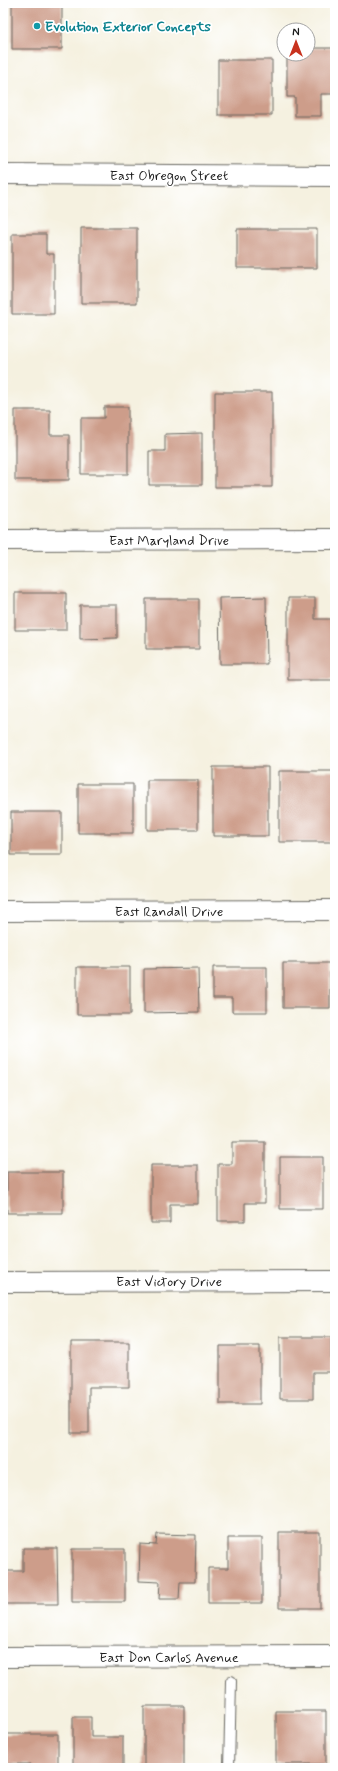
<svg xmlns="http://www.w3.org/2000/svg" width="338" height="1771" font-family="Mynerve,sans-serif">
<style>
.building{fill:#cd9d8a}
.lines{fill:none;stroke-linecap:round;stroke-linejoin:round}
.service-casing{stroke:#686761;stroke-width:12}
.minor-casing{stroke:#686761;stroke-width:22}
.service{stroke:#fff;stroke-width:10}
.minor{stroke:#fff;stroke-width:20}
.culture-dot{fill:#0f9aa8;stroke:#fff;stroke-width:1.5}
.labels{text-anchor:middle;stroke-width:3.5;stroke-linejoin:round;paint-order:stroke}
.culture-label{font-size:14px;font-weight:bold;fill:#0d838f;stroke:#fff;text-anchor:start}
.street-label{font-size:14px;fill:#1c1c1c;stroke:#fff}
</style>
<rect width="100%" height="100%" fill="#fff"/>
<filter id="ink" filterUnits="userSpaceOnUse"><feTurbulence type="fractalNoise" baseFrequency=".025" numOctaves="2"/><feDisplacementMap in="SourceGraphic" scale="8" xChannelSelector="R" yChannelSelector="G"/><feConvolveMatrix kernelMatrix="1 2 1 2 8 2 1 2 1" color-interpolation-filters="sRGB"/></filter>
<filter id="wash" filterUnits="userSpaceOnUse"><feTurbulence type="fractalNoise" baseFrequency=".012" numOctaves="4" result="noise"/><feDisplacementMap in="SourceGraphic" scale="16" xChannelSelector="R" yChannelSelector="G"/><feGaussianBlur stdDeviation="0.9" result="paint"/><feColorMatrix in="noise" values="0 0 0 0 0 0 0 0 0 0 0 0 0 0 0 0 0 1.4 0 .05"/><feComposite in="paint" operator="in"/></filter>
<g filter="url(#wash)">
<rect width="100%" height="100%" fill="#f5f1e0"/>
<g id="blocks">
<path class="building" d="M12 3H62V49H12Z
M308 48H335V94H321V116H295V97H287V54H308Z
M218 60H272V115H218Z
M81 228H137V303H81Z
M237 229H317V268H237Z
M12 234H46V254H54V314H12Z
M215 392H272V487H215Z
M104 407H128V474H81V418H104Z
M15 410H50V435H69V480H15Z
M202 433V485H149V451H165V434Z
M15 593H66V630H15Z
M266 597 267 664H220L219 598Z
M288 598H315V619H335V680H288Z
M146 599H199V649H146Z
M80 605H117V638L80 639Z
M213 767H268V836H213Z
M279 771H335V842H279Z
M147 780H198V830H147Z
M78 784H133V833H78Z
M11 812H62V855H11Z
M283 963H330V1008H283Z
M77 967H130V1015H77Z
M213 967H267V1012H232V998H213Z
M198 968 199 1012 144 1013V969Z
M232 1142H265V1203H245V1221H218V1164H232Z
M280 1157H323V1209H280Z
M151 1165H198V1204H170V1223H151Z
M7 1172H63V1213H7Z
M280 1337H331V1372H313V1399H280Z
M71 1342H129V1387H89V1433H71Z
M220 1346H260V1404H220Z
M279 1532H320V1608H279Z
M157 1534 196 1535 195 1582H180L179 1599H159L160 1582 139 1581 140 1544 156 1545Z
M228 1538H262V1603H208V1568H228Z
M23 1548H57L58 1604H4V1571H23Z
M72 1549H125V1602H72Z
M144 1706H184V1768H144Z
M276 1711H326V1764H276Z
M73 1717H91V1737H123V1768H73Z
M4 1734H58V1768H30V1764H4Z"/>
</g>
</g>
<g filter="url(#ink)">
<use href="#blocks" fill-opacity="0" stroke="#686761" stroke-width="1"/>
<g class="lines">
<g class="service-casing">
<path id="service" d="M229 1768 231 1681"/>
</g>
<g class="minor-casing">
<path id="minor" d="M3 174 335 176
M3 540 335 539
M3 911 335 910
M3 1282 335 1281
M3 1657 335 1656"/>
</g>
<use href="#service" class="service"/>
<use href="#minor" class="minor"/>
</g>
</g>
<circle class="culture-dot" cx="37" cy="26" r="4"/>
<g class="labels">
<g class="culture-label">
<text x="45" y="31">Evolution Exterior Concepts</text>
</g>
<g class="street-label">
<text x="169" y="180">East Obregon Street</text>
<text x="169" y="545">East Maryland Drive</text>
<text x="169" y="916">East Randall Drive</text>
<text x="169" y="1286">East Victory Drive</text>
<text x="169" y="1662">East Don Carlos Avenue</text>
</g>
</g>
<rect width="338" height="1771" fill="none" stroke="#fff" stroke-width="16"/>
<g transform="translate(296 42)"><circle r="19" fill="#ffffff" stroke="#a4a4a4"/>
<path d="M0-3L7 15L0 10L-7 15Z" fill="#c8321e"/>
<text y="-6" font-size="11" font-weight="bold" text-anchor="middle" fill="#1c1c1c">N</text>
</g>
</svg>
